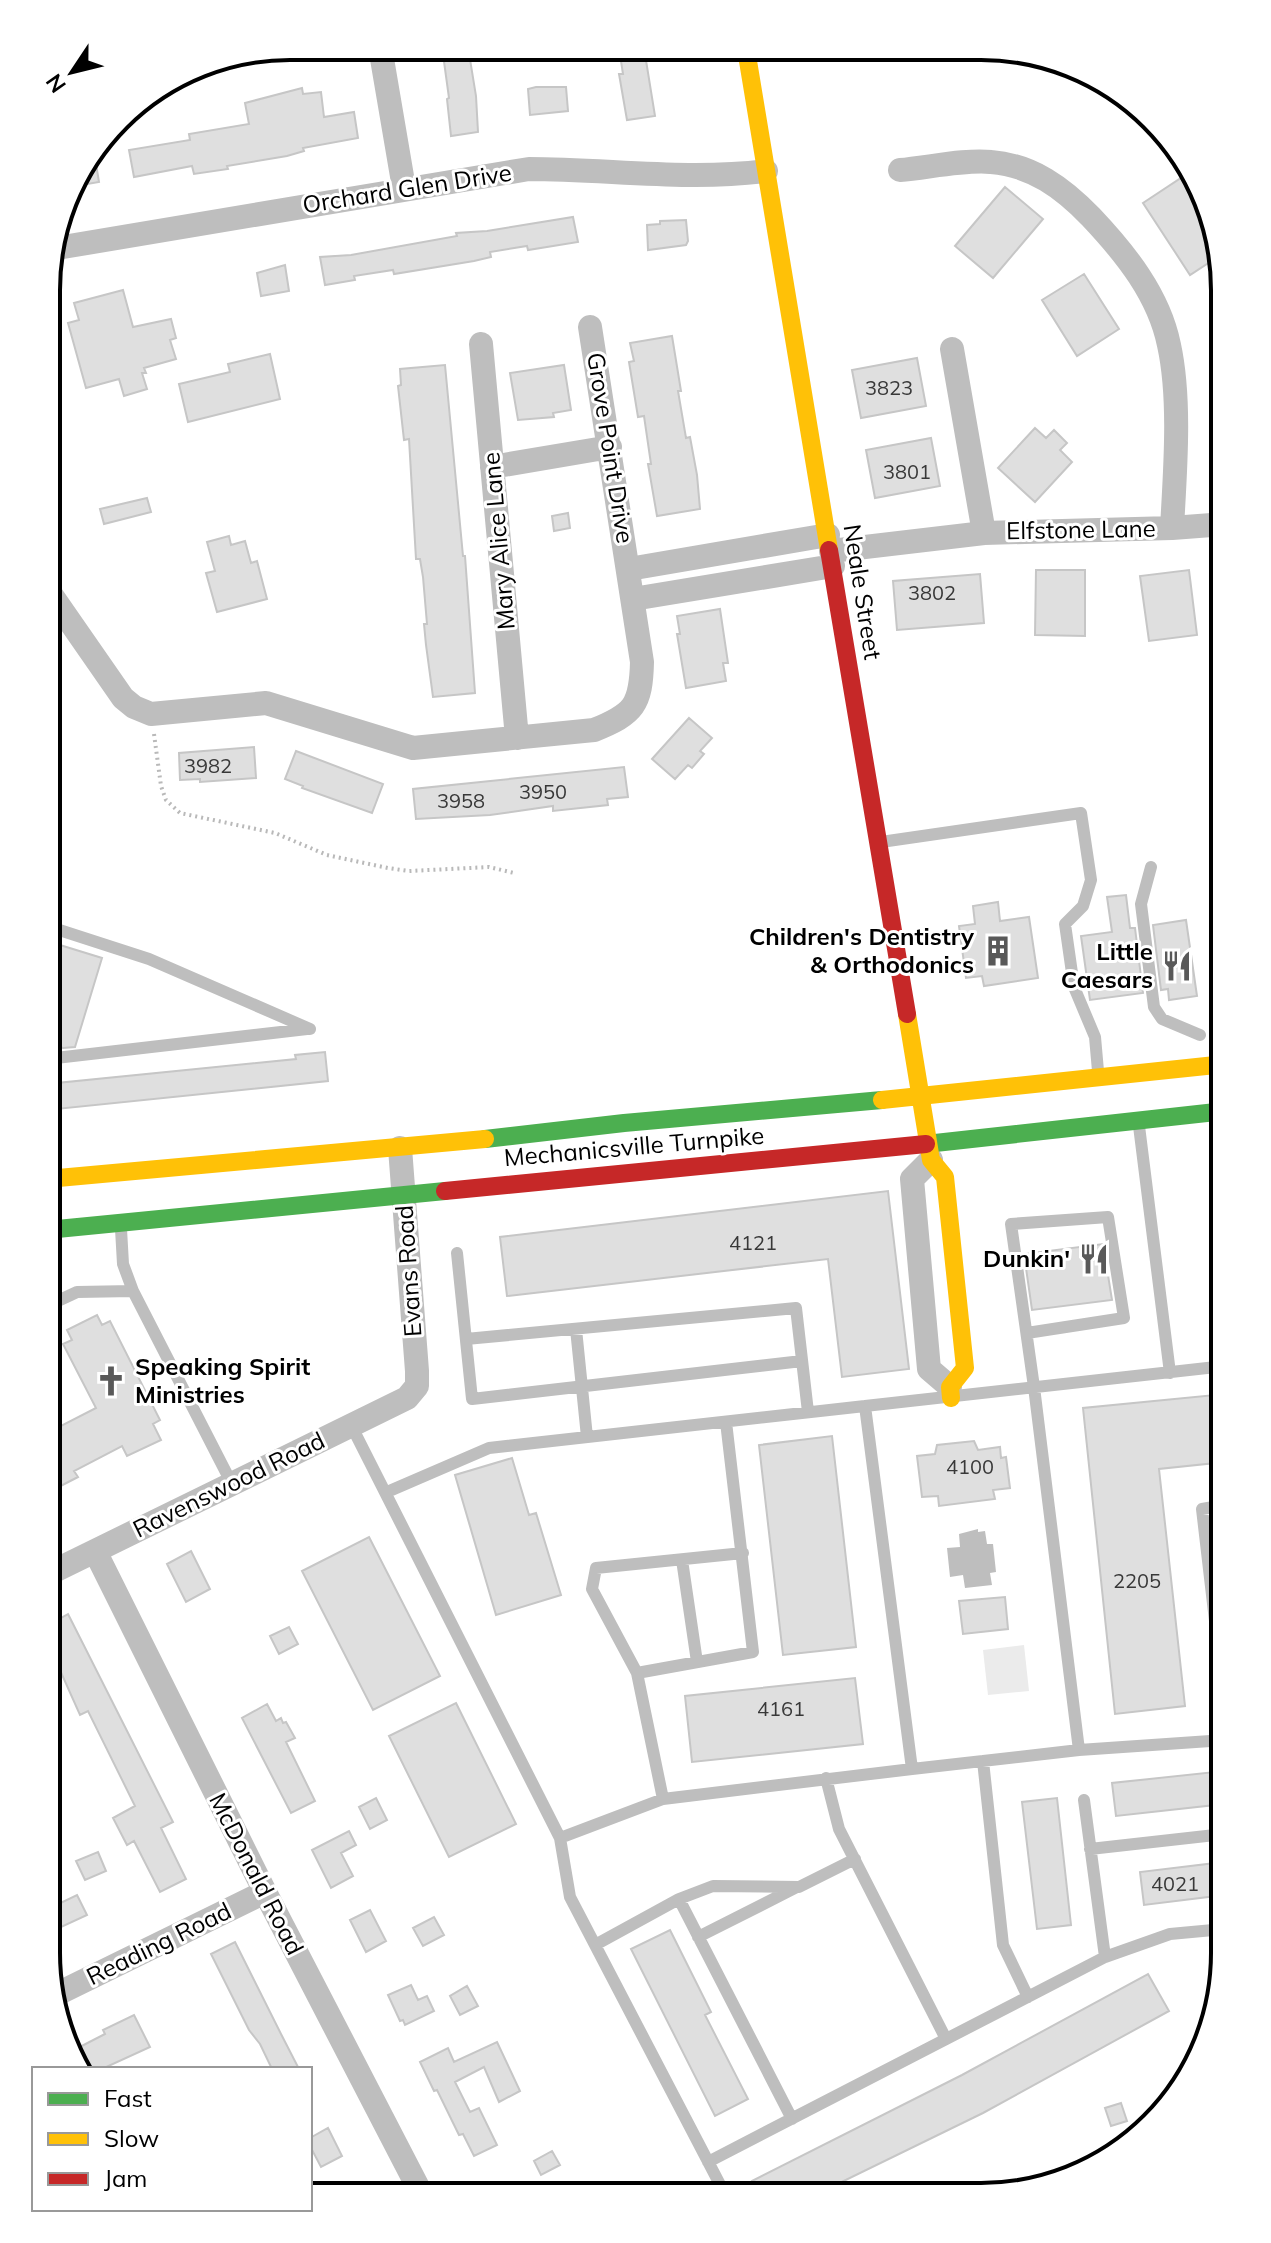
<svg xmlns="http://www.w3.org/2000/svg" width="1271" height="2243" font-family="Mulish,sans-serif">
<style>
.green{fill:#ebebeb}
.water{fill:#bebebe}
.building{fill:#dfdfdf;stroke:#c6c6c6;stroke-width:2}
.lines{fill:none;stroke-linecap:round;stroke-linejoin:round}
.path{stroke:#b9b9b9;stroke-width:4;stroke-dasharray:2 4;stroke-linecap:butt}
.lane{stroke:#bebebe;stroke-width:12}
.street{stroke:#bebebe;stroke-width:24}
.fast{stroke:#4caf50;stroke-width:18}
.slow{stroke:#ffc107;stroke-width:18}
.jam{stroke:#c62828;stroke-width:18}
.labels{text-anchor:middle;stroke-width:6;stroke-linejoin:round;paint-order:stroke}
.number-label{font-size:20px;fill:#383838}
.street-label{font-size:24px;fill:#000;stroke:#fff}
.poi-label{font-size:24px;font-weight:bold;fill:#000;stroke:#fff;text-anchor:end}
.rim{fill:none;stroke:#000;stroke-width:4}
</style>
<rect width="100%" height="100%" fill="#fff"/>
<path class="green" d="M1024 1645 1029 1691 988 1695 983 1650Z"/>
<path class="water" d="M978 1529V1532L985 1531 987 1544H993L996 1572 990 1573 992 1585 965 1588 963 1575 950 1577 947 1548 960 1547 959 1534Z"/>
<path class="building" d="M442 47H468L476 96 478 132 451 136 447 99 449 98Z
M619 48H644L655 116 627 120 619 74H623Z
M536 87H566L568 111 530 115 528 89Z
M302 88 303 94 321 92 324 117 354 112 358 138 303 148 304 151 287 156 227 166 228 169 194 174 192 166 134 177 129 150 190 140 189 134 249 124 245 103Z
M94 152 99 182 70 187 71 182Z
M1184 176 1214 222 1219 256 1190 275 1143 203Z
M1005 187 1043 219 993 278 955 246Z
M573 217 578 242 528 250 527 246 490 252 491 257 474 261 394 274 393 270 354 276 355 280 325 285 320 257 351 255 457 236 456 233 487 231Z
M686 220 688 241 686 245 648 250 647 225 660 224V221Z
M285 265 289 291 261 296 257 273Z
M1084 274 1119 329 1077 356 1042 300Z
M123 290 133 327 171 319 176 338 170 340 176 359 144 368 146 373H142L147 389 124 396 119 379 86 388 68 323 79 320 74 303Z
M672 336 681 391H678L686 438 690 437 697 475 700 509 657 516 648 464H651L644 416 638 417 629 362 634 361 630 343Z
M270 354 280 399 188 422 179 384 230 372 228 364Z
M917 358 926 406 861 418 852 370Z
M445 365 463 556H465L475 693 433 697 426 645 424 624H427L423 577 420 559H416L409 439 404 440 398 386 401 385 400 369Z
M564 365 571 410 553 413 554 417 518 420 510 373Z
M1035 428 1046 438 1054 430 1067 443 1060 450 1072 462 1035 502 998 468Z
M931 438 940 486 875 498 866 450Z
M147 498 151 512 104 524 100 509Z
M568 513 570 528 554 531 552 516Z
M229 536 231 545 245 541 251 563 257 561 267 599 217 612 206 573 215 571 207 542Z
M1036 570H1085V636L1035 635Z
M1189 570 1197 635 1149 641 1140 576Z
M980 574 984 623 897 630 893 581Z
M720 609 728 663H723L726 681 686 688 677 634H680L677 616Z
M689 718 712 738 700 751 704 754 692 768 688 765 675 779 652 759Z
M254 747 256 778 200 782V779L180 780 179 753Z
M296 751 383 784 372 813 302 788 303 786 285 779Z
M624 767 628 797 607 799 608 805 553 811V806L490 815 416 819 413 789Z
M1126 895 1130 928H1135L1143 993 1090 1000 1081 936 1112 932 1107 897Z
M998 902 1000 921 1029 917 1038 978 984 986 982 976 966 978 959 926 975 924 973 906Z
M1186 920 1197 996 1169 1000 1168 989 1161 990 1153 925Z
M47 941 102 958 75 1047 63 1048 47 1043Z
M325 1052 328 1081 47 1110V1084L296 1059 295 1055Z
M888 1191 909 1369 842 1377 828 1259 507 1296 500 1237Z
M1103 1244 1112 1300 1032 1310 1024 1254Z
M97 1315 102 1325 110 1321 160 1420 153 1424 161 1440 127 1456 122 1446 74 1471 78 1477 47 1493V1433L96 1408 63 1344 72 1340 67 1330Z
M1225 1394V1462L1159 1469 1185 1706 1115 1714 1083 1408Z
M832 1436 856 1647 783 1655 759 1445Z
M974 1441 978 1450 1000 1447 1001 1458 1006 1457 1010 1488 993 1490 995 1499 939 1506 938 1496 922 1497 917 1456 935 1454 937 1445Z
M512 1458 529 1515 536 1513 561 1595 496 1615 455 1475Z
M369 1537 440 1676 373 1710 302 1571Z
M191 1551 210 1589 186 1602 167 1564Z
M1005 1597 1008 1629 963 1634 959 1601Z
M68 1614 173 1822 161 1828 186 1879 160 1892 134 1841 127 1845 113 1818 135 1806 88 1711 80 1715 55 1659 46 1664V1626Z
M289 1627 298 1644 279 1654 270 1636Z
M855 1678 863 1744 692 1762 685 1696Z
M456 1703 516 1824 449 1857 389 1736Z
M267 1704 276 1721 281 1718 283 1723 286 1722 295 1738 286 1742 315 1801 291 1813 242 1718Z
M1224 1771V1804L1116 1816 1112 1783Z
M376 1798 387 1820 370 1829 359 1807Z
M1057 1798 1071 1925 1037 1929 1022 1802Z
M349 1831 356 1845 341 1853 353 1876 331 1888 312 1850Z
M98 1852 106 1871 85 1880 76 1861Z
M1224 1862V1895L1144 1905 1140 1872Z
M77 1895 87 1915 46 1934V1910Z
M370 1910 386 1941 366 1952 350 1920Z
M434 1917 444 1935 423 1946 413 1928Z
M670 1930 711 2012 705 2015 748 2099 715 2116 631 1949Z
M235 1942 281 2034 299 2069H272L260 2044 249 2030 211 1954Z
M1148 1974 1169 2011 983 2113 813 2196H760L752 2181 962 2075Z
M411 1985 418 2000 427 1996 434 2011 405 2025 403 2020 400 2021 388 1995Z
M467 1986 478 2006 460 2015 450 1996Z
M134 2015 150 2047 102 2069H84L72 2051 105 2034 103 2030Z
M497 2042 520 2091 499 2102 484 2067 455 2082 470 2112 479 2108 497 2145 474 2156 463 2134 459 2135 437 2090 434 2091 420 2062 448 2048 454 2062Z
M1121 2103 1127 2121 1111 2126 1105 2108Z
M328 2128 342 2156 321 2167 310 2146V2138Z
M552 2151 560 2165 541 2175 534 2161Z"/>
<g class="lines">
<path class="path" d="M154 734 161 786 166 800 180 813 275 833 327 855 388 868 409 871 489 867 514 873"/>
<path class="lane" d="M881 842 1081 813 1091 880 1083 906 1065 924 1074 987 1095 1037 1098 1071
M1151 867 1141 904 1154 1007 1162 1019 1200 1035
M47 926 149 959 310 1029
M47 1059 307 1029
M1139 1126 1170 1373
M121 1229 123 1264 133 1291 232 1484
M457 1253 472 1399 802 1361
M47 1306 77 1292 133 1291
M576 1329 587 1437
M1027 1333 1124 1318 1108 1217 1011 1224 1034 1387 1079 1750
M466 1339 796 1308 808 1412
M351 1425 560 1838 570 1897 726 2196
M387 1492 489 1448 865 1406
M682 1560 697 1662
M637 1673 753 1652 726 1422
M1225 1707 1202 1509 1225 1505
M1225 1740 1079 1750 912 1769 865 1406 1225 1366
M983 1761 1003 1945 1028 1997
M826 1778 839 1829 946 2039
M663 1799 637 1673 592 1589 596 1568 743 1553
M1084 1800 1105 1957
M560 1838 663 1799 912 1769
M1090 1849 1224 1834
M679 1899 792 2119
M698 1937 795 1888
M595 1945 679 1899 713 1886 799 1887 855 1859
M708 2162 1105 1957 1170 1934 1224 1929"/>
<path class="street" d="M380 47 404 188
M51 249 529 169C608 169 686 181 766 171
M481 344 517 738
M952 349 984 533
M492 467 610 447
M1172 528 1225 524
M831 551 984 533 1172 528C1175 472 1181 400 1169 345 1159 295 1125 253 1091 217 1063 188 1032 165 991 162 966 159 926 168 900 170
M629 569 828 535
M48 590 123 698 134 707 151 714 266 703 413 748 594 730C634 714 641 705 642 662L590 327
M633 599 833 566
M931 1160 912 1179 929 1369 950 1387
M95 1551 265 1892 422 2195
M46 1575 407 1398 417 1386V1371L400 1148
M53 1996 265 1892"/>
<path class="fast" d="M485 1139 624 1123 882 1100
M926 1144 1225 1111
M47 1230 445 1191"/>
<path class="slow" d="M746 49 829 550
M907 1014 931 1160 945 1177 965 1368 950 1387 951 1398
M882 1100 1225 1064
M47 1179 485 1139"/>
<path class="jam" d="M829 550 907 1014
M445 1191 926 1144"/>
</g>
<defs>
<g id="building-bare" transform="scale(2.4)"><path d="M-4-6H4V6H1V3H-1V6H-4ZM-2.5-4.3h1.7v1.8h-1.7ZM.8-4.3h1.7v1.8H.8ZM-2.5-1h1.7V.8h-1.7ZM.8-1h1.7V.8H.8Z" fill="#595959" stroke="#fff" stroke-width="2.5" paint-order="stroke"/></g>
<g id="restaurant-bare" transform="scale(2.4)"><path d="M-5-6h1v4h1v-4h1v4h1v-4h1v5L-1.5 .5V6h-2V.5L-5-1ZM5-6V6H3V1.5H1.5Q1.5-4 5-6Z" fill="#595959" stroke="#fff" stroke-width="2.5" paint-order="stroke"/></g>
<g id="church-bare" transform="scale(2.4)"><path d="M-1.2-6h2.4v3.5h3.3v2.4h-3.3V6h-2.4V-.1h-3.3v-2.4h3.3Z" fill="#595959" stroke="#fff" stroke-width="2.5" paint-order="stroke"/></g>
</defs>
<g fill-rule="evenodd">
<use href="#building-bare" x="998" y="951"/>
<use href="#restaurant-bare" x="1177" y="966"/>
<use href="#restaurant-bare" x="1094" y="1259"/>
<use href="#church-bare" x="111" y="1381"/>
</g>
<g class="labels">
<g class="number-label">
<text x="889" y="395">3823</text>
<text x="907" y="479">3801</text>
<text x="932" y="600">3802</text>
<text x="208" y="773">3982</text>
<text x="543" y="799">3950</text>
<text x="461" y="808">3958</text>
<text x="753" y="1250">4121</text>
<text x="970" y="1474">4100</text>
<text x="1137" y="1588">2205</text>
<text x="781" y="1716">4161</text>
<text x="1175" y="1891">4021</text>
</g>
<g class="street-label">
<text transform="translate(407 189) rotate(-9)" y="8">Orchard Glen Drive</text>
<text transform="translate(610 448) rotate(81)" y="8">Grove Point Drive</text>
<text transform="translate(1081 530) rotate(-1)" y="8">Elfstone Lane</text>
<text transform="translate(499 541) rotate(-95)" y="8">Mary Alice Lane</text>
<text transform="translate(862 592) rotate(81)" y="8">Neale Street</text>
<text transform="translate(634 1147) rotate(-5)" y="8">Mechanicsville Turnpike</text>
<text transform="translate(409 1271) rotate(-94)" y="8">Evans Road</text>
<text transform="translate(229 1485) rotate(-26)" y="8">Ravenswood Road</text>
<text transform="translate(256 1874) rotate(63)" y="8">McDonald Road</text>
<text transform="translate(159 1944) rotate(-26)" y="8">Reading Road</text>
</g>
<g class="poi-label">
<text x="974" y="945">Children's Dentistry<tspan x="974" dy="28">&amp; Orthodonics</tspan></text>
<text x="1153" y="960">Little<tspan x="1153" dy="28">Caesars</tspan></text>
<text x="1070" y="1267">Dunkin'</text>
<text x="135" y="1375" text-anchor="start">Speaking Spirit<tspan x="135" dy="28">Ministries</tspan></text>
</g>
</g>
<path d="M0 0H1271V2243H0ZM290 60H981A230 230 0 0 1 1211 290V1953A230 230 0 0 1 981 2183H290A230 230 0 0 1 60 1953V290A230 230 0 0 1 290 60Z" fill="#fff" fill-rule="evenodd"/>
<path class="rim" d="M290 60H981A230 230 0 0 1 1211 290V1953A230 230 0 0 1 981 2183H290A230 230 0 0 1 60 1953V290A230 230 0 0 1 290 60Z"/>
<rect x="32" y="2067" width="280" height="144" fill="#ffffff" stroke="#999999" stroke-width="2"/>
<rect x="48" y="2093" width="40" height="12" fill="#4caf50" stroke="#999999" stroke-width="2"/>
<text x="104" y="2107" font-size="24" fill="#000000">Fast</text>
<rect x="48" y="2133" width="40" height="12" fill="#ffc107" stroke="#999999" stroke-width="2"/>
<text x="104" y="2147" font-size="24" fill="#000000">Slow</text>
<rect x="48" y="2173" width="40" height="12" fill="#c62828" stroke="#999999" stroke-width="2"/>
<text x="104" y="2187" font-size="24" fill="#000000">Jam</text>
<g transform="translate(72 72) rotate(235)" stroke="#ffffff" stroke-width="6" paint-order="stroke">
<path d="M0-6L14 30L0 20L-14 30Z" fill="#000000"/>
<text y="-12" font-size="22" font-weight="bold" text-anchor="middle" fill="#000000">N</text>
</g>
</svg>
